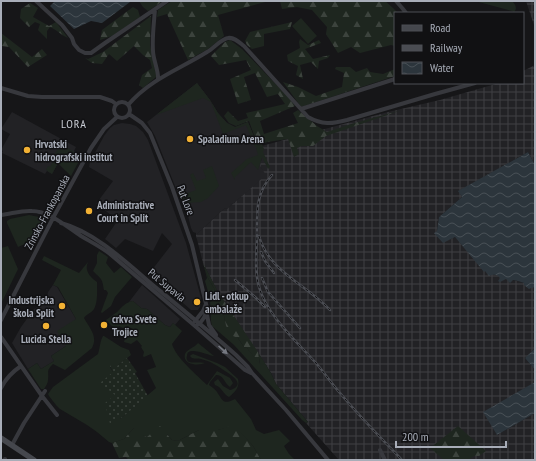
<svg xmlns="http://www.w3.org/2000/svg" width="536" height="461" font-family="'PT Sans Narrow',sans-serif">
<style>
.built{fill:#222225}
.industrial{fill:url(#industrial-grid)}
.grass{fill:#1e261f}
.forest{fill:url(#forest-firs)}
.garden{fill:url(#garden-dots)}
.water{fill:url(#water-waves)}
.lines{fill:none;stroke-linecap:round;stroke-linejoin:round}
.street{stroke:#37383d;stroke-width:4}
.secondary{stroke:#45474d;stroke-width:5.5}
.rail-casing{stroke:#4a4c52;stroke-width:2.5}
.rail{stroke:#111113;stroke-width:1;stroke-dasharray:3;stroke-linecap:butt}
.oneway{fill:#757881}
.poi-dot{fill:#f2b134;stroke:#111113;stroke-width:1.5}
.labels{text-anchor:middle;stroke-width:3;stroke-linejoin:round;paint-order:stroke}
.poi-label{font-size:11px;font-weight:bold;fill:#a8adb8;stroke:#111113;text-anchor:start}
.street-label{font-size:11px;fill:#a8adb8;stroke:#111113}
.neighbourhood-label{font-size:12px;letter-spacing:1px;fill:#c9ccd4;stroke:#111113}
</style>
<defs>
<pattern id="industrial-grid" width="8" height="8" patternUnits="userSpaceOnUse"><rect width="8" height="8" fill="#222225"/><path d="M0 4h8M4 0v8" fill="none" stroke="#3f3f43"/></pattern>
<pattern id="forest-firs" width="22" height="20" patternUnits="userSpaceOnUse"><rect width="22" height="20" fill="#1e261f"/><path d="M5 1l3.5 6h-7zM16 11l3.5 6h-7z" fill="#3c433d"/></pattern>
<pattern id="garden-dots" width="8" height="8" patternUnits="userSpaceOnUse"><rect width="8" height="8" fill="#1e261f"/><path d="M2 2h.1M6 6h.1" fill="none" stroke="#3c433d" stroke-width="1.8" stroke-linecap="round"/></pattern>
<pattern id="water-waves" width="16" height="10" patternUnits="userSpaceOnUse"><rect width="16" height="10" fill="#2c353c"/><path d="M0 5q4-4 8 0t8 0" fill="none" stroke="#485056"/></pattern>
</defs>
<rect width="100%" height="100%" fill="#161618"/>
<path class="built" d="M197 83 210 100 218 113 227 123 235 127 248 122 262 157 260 166 267 175 227 209 225 208 196 235V233L193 232 191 228 188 216 183 201 179 196 155 136 147 122Z
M12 112 76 147 74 151 76 152 66 171 58 163 52 174 47 171 45 174 2 153 3 151 1 150 10 134 1 129Z
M122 123 130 124 136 126 143 132 148 140 186 243 201 298V302L200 307 198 310H191L165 287 157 283 148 275 172 244 162 233 153 251 125 239 116 248 105 239 118 220 96 204 113 181 89 167 90 162 104 136 110 128 114 125Z
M53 285 57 287 76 319 66 346 51 356 54 361 41 369 37 363 28 369 12 343 21 327 34 309 43 304 47 298 48 292Z
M142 285 180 319 175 325 173 323 170 327 165 325 147 309 141 308 133 301 129 302Z"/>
<path class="industrial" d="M526 1H535V28Z
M535 65V165L528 152 459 191 462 197 439 217 437 231 448 240 455 237 485 271 493 274 498 275 500 278 498 281 506 279 518 281 524 283 533 288 535 286V348L525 358 535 370V382L484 412 497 435 535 413V460H339L306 423 308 422 276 384 271 373 218 292 203 263 196 235 225 208 227 209 266 175 260 166 262 157 258 147 388 112 440 100 499 83H523V71Z"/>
<path class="grass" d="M475 1H512C515 4 518 8 514 12L512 11Z
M301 18 317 36 308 44 292 26Z
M197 83 210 100 218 113 227 123 235 127 248 122 258 146 262 144 264 149 263 152 270 167 268 169 262 157 258 170 251 162 235 177V180L231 173 247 159 258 155 256 148 257 147H255L246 125 223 134 211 102 203 98 156 115Z
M53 140 80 155 77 159 79 161 71 176 58 163 52 174 46 170 48 166 50 167 54 160 52 159 59 147 51 142Z
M212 166 219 186 208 198 201 202 185 203 180 196 196 190 190 175 193 173 197 181 206 178 203 170Z
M29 215 39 217 41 221 30 241 27 243 18 247 7 223V221L10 219Z
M8 246 18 269 1 304 2 283 1 248Z
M99 251 108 257 106 263 114 273 121 267 132 277 115 297 111 306 102 313 101 312 108 293 106 290H104C102 278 102 280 93 271L97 263V255Z
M44 256 79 273 88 262C84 270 90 277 97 282 97 290 98 302 94 309 92 313 86 314 84 318 90 329 98 336 92 348L65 370 53 364C46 371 49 371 48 380 48 383 46 386 44 389H41L28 369 37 363 41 369 54 361 51 356 66 346 57 331 76 319 58 287 53 285 61 270 42 260Z
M203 263 208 278 214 288 216 297 224 316 226 326 238 338 244 347 247 348 260 364 258 352 271 373 276 384 308 422 306 423 302 420 234 345 212 326 211 321 210 299 205 281 207 278Z
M133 301 141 308 147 309 165 325 170 327 173 323 182 331 172 344C176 358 197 375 207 385L217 371 230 378 233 383 230 387C224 383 224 375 216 375L210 382 209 385C212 387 215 389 217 392 223 401 223 405 235 399L251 419 256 430 264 434 279 430 290 441 284 446 289 454 295 460H261L253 446 234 426 218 430H199L178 441 172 440 167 434 147 437 144 436 134 428 124 439 112 443 109 442 97 432 87 425 60 409 56 405 49 396 48 394 53 387 98 354C100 348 100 341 103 336H104L121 347 129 350 131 355 117 366 110 367 113 372 115 395 120 419 156 388 147 370 156 367 151 354 144 357 143 356 144 352 141 347 142 346 137 340 131 344 124 342 126 334 131 337 134 330 127 326 125 329 119 326 117 329 114 328 106 320C110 317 113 315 117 312 122 307 126 302 133 301Z
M198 343 214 356C209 356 187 345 187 356 186 358 187 361 189 362 192 363 201 362 205 363 199 366 182 365 185 354 187 349 194 348 198 343Z
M193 354 217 363 225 367 238 379C240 387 235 392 229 397 223 394 222 387 215 385L214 382 218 379 223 386 230 390C246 385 233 376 225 371 218 366 210 361 201 359 198 358 195 359 192 358L190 356 191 355Z"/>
<path class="forest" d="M139 1H163L148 11 143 7Z
M172 1H269L218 15 224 36 208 49 188 60 167 14 157 17 158 10Z
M280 1H385L393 8 398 13H395V46L391 45 360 53 351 47 338 53 326 34 327 27 312 10 297 7 282 9Z
M30 3 38 8 33 17 49 26 56 22 68 38C61 35 57 30 50 27L47 31V39L38 30 40 24 35 22 29 27 20 18 21 9Z
M133 7 138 10 140 17 112 36 100 40 102 30Z
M151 16 150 45 156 73V77L143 88 139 85 142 75 152 68 150 60 143 55 134 46 117 61 109 54 102 64 92 63 85 58 88 59 103 52Z
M292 22 290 29 264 34V46L252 49 247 45 245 41 250 32Z
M1 33 32 57 42 49 47 55 28 67 9 47 2 46 1 44Z
M300 39 308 45 319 40 321 43 305 49 313 59 330 55 328 58 319 61 318 69 311 62 300 65 303 79 296 75 298 66 288 61 287 55 300 48 299 42Z
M230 40 242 49 291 100 295 106 260 121 264 134 298 123 293 113 298 110 317 126 327 132 351 124 402 110 326 136 313 146H302L297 148 299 154 294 157 288 139 267 142 258 146 249 121 236 126 229 123 224 116 228 111 238 121 248 118 246 113 285 104 278 94 267 97 255 73 244 77 251 100 238 104 230 79 251 70 246 60 219 65 211 56 225 42Z
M336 67H350L356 72 367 68 370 72 383 74 395 69V76L301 107 283 82 298 87 316 96 342 87 344 73 335 69Z
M203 263 218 292 258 352 260 365 247 348 244 347 238 338 233 336 226 326 224 316 216 297 214 288 208 278Z
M234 425 253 446 261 460H129L126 457 119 458 112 443 124 439 134 428 141 429 144 436 147 437 160 426 172 440 178 441 199 430H218Z
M458 426 486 451 479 456H474L468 460H444L430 448Z"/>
<path class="garden" d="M127 358 137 372 135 373 148 396 120 419 110 424 105 403 115 395 100 383 113 372 110 366 115 363 117 366Z"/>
<path class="water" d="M55 1H130V2L102 23 91 21 74 29 50 6Z
M528 152 535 165V286L533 288H531L529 289 524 285V283L518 281 513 280 510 283 506 279 500 282 498 281 500 278C497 274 494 274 489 276L485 271 484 272 455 237 443 243 434 233 437 231 439 217 462 197 458 191Z
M535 348V370L525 358Z
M535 382V413L497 435 483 412Z"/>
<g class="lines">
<path class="street" d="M36 1 62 25 72 38 74 44 79 50 85 53H91L105 43 167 1
M396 1 403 9 406 13
M155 9C154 23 152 37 153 51 153 59 159 72 158 79
M1 88 28 96 42 97H100L112 101 116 104
M114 110a8 8 0 1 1 16 0a8 8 0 1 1-16 0Z
M128 105C150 79 180 69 207 52 214 48 221 39 228 38 234 37 239 42 244 46L308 117C322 125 332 124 347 120L435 94 475 83
M301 109 395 79
M129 114 142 123 150 133 172 187 192 245 207 308C206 315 204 321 197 325
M1 215C11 214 22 210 32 211 49 211 67 227 81 236 91 242 101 247 110 254L195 326 245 370 251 373
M61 223C95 232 127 263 154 286 182 309 209 331 236 355L248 367 252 373 286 410 328 460
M207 315 209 325 216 335
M1 320 53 218 91 148 104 129 117 117
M195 321 203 311 206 304
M1 337 42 396 57 415
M1 388C6 378 12 372 21 366
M12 445 24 423 45 391
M380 450 385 460
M4 460 5 459"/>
<path class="secondary" d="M1 438 34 460"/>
<g class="rail-casing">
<path id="rail" d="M272 175C256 193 257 210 257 232 257 250 254 270 259 287 267 315 296 341 315 362 324 372 331 383 340 393 359 416 381 438 402 460
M259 236C269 272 306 284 330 310
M261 252 265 261 274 273
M262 278 268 292 300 328
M235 280 255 297 265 307"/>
</g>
<use href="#rail" class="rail"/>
</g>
<defs><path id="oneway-solid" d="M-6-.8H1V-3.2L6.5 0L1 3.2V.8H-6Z"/></defs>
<use class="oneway" href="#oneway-solid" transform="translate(223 350) rotate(42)"/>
<g class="poi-dot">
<circle cx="190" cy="139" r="4"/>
<circle cx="27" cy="150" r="4"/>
<circle cx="89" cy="211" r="4"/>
<circle cx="197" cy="302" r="4"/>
<circle cx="62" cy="306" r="4"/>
<circle cx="104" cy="325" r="4"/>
<circle cx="46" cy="326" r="4"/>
</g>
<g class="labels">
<g class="poi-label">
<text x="198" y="143">Spaladium Arena</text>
<text x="35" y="148">Hrvatski<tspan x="35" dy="13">hidrografski institut</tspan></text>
<text x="97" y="209">Administrative<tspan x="97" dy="13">Court in Split</tspan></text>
<text x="205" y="300">Lidl - otkup<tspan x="205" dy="13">ambalaže</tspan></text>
<text x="54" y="304" text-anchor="end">Industrijska<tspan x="54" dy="13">škola Split</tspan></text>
<text x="112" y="323">crkva Svete<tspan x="112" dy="13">Trojice</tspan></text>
<text x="46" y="343" text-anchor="middle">Lucida Stella</text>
</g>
<g class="street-label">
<text transform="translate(186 200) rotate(69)" y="4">Put Lore</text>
<text transform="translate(47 212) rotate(-62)" y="4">Zrinsko-Frankopanska</text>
<text transform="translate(167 285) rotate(40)" y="4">Put Supavla</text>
</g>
<g class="neighbourhood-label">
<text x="74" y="128">LORA</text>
</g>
</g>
<rect width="536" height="461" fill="none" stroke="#a8adb8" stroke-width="4"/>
<rect x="394" y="12" width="130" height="72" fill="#111113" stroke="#4d4f55"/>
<rect x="402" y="25" width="20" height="6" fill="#45474d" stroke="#4d4f55"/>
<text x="430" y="32" font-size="12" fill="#a8adb8">Road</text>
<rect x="402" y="45" width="20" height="6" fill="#4a4c52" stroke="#4d4f55"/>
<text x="430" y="52" font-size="12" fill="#a8adb8">Railway</text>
<rect x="402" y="62" width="20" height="12" fill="url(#water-waves)" stroke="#4d4f55"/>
<text x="430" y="72" font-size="12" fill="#a8adb8">Water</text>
<path d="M396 441v6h110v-6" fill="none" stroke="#a8adb8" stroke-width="2"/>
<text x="402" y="441" font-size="12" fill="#a8adb8" stroke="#111113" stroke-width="3" paint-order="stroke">200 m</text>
</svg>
